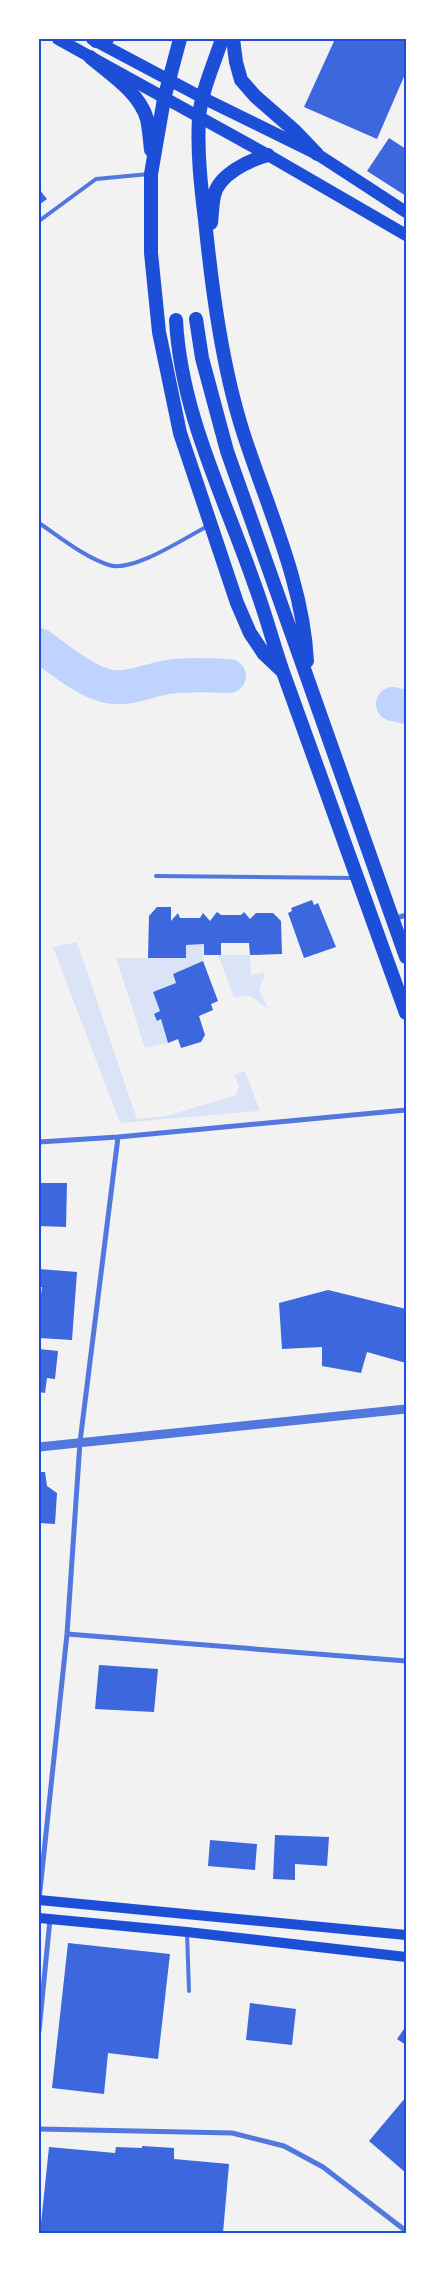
<svg xmlns="http://www.w3.org/2000/svg" width="445" height="2272" font-family="Montserrat,sans-serif">
<style>
.green{fill:#dbe4f7}
.lines{fill:none;stroke-linecap:round;stroke-linejoin:round}
.river{stroke:#bfd3fe;stroke-width:34}
.building{fill:#3d67dc}
.service{stroke:#5277de;stroke-width:4}
.minor{stroke:#5277de;stroke-width:5}
.tertiary{stroke:#5277de;stroke-width:9}
.secondary{stroke:#1d4ed8;stroke-width:10}
.primary{stroke:#1d4ed8;stroke-width:12}
.trunk{stroke:#1d4ed8;stroke-width:14}
.neatline{fill:none;stroke:#1d4ed8;stroke-width:2}
</style>
<rect width="100%" height="100%" fill="#f2f2f2"/>
<path class="green" d="M77 942 137 1119 166 1116 236 1095 239 1086 234 1075 245 1071 260 1111 120 1123 53 947Z
M204 944 203 961 173 974 176 983 153 992 160 1011 154 1014 157 1021 161 1019 168 1043 145 1048 116 958H186V945Z
M218 955H250L251 976 263 972 265 976 259 989 268 1009 250 996 234 997Z"/>
<g class="lines">
<path class="river" d="M39 645C59 659 83 680 107 686 126 691 149 680 168 677 188 674 208 675 229 676
M393 704 406 707"/>
</g>
<path class="building" d="M335 39H406V72L377 139 304 107Z
M389 138 406 149V196L367 171Z
M39 189 47 199 39 205Z
M312 900 314 905 318 903 336 947 304 958 288 913 292 911 291 908Z
M157 907H171V921L178 913 180 918H200L203 913 210 921 217 912 221 915H241L244 912 250 919 256 913H273L281 921 282 954 250 955 249 943H221V955H204V944L186 945V958H148L149 916Z
M203 961 218 1001 211 1004 213 1010 199 1016 205 1035 201 1042 181 1048 178 1039 168 1043 161 1019 157 1021 154 1014 160 1011 153 992 176 983 173 974Z
M39 1183H67L66 1227 39 1226Z
M39 1269 77 1272 72 1340 39 1338V1311L42 1287H39Z
M328 1290 406 1309V1363L367 1352 361 1373 322 1366V1347L282 1349 279 1303Z
M39 1349 58 1351 55 1379 47 1378 45 1393 39 1392Z
M39 1472H45L47 1486 57 1493 55 1524 39 1523Z
M99 1665 158 1669 154 1712 95 1709Z
M275 1835 329 1837 327 1866 295 1864V1880L273 1879Z
M210 1840 257 1844 255 1870 208 1866Z
M68 1943 170 1954 158 2059 108 2053 104 2094 52 2088Z
M250 2003 296 2009 292 2045 246 2040Z
M406 2026V2045L397 2039Z
M406 2097V2173L369 2141Z
M142 2146 174 2148V2159L229 2164 223 2233H40L49 2147 115 2153 116 2147 142 2148Z"/>
<g class="lines">
<path class="service" d="M39 221 96 179 149 174
M39 523C60 537 84 557 109 565 133 573 186 537 208 526
M156 876 354 878
M187 1932 189 1991"/>
<path class="minor" d="M393 919 406 915
M39 1142 118 1137 406 1110
M67 1634 406 1661
M39 1900 67 1634 80 1442 118 1137
M39 2031 50 1919
M39 2129 232 2133 284 2146 323 2167 406 2231"/>
<path class="tertiary" d="M39 1447 406 1409"/>
<path class="secondary" d="M39 1900 406 1935
M39 1918 187 1932 406 1957"/>
<path class="primary" d="M58 39 268 155 406 235
M92 39 203 98 317 154 406 212"/>
<path class="trunk" d="M180 39 164 99 151 174V253L159 332 180 433 237 603 250 633 264 654 282 671
M222 39C214 64 201 92 199 118 197 152 201 187 205 220 212 289 222 366 243 432 267 507 303 582 307 661
M233 39 236 62 241 80 255 96 295 131 317 154
M96 41 107 39
M90 57C110 74 139 92 147 119 149 129 150 140 151 150
M211 223C212 215 212 205 214 196 218 175 249 160 268 155
M196 319 202 358 227 451 406 957
M176 320C181 414 224 496 254 583 265 612 273 643 283 672 323 786 366 899 406 1013"/>
</g>
<rect width="445" height="2272" fill="none" stroke="#ffffff" stroke-width="80"/>
<rect x="40" y="40" width="365" height="2192" class="neatline"/>
</svg>
